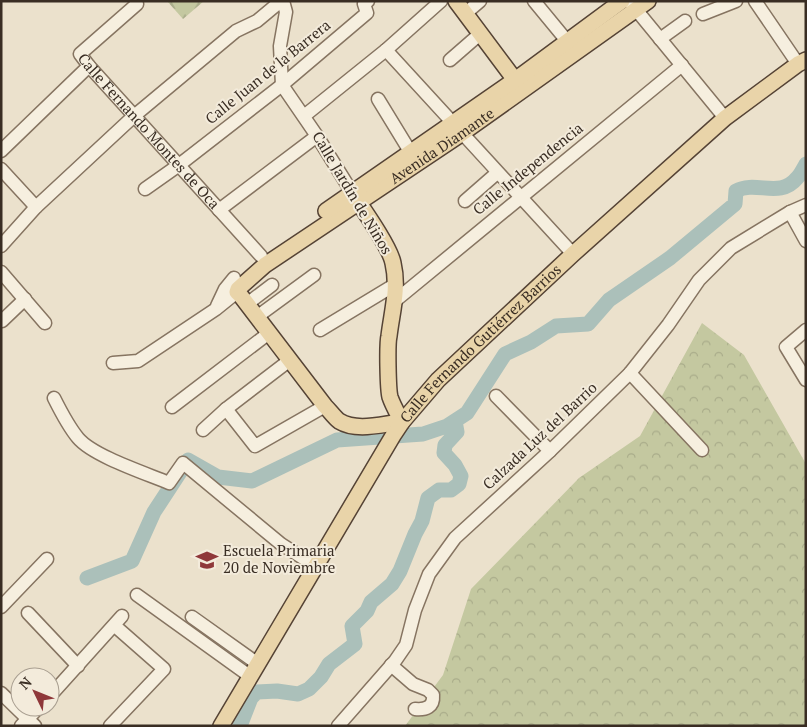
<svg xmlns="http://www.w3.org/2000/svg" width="807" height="727" font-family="'PT Serif',serif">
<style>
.forest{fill:url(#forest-firs)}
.park{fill:url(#park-crowns)}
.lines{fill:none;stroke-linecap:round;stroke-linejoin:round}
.river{stroke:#abc0ba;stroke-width:15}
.minor-casing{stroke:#867461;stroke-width:15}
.major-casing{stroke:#554335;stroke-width:18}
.minor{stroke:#f6efdf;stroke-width:12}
.major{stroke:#e9d4a9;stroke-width:15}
.labels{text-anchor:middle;stroke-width:4;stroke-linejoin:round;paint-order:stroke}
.street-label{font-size:15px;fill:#392d23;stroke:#f3ebdb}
.poi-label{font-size:15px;fill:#392d23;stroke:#f3ebdb;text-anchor:start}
</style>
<defs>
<pattern id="forest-firs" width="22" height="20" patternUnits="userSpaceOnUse" patternTransform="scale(1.25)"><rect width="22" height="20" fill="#c4c8a0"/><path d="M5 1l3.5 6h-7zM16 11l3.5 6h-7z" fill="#a9ac8a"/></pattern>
<pattern id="park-crowns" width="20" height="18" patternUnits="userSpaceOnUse" patternTransform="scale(1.25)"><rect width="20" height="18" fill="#c4c8a0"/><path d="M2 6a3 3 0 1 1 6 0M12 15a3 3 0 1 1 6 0" fill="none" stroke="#a9ac8a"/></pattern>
</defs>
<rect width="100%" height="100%" fill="#ebe1cc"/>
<path class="forest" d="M167 1H204L183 19Z"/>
<path class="park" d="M702 323 744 355 806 464V726H405L443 675 471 589 579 478 640 436Z"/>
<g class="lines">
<path class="river" d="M87 578 132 561 154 512 188 460 218 477 252 481 337 440 423 434 447 426 467 413 505 354 531 342 556 326 588 324 609 300 670 258 735 204 736 191C756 180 780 199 797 178 801 174 803 169 806 164
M240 726 251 698 257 692 277 691 298 694 309 689 321 677 329 664 355 644 352 626 367 611 371 602 392 584 400 571 415 534 422 521 428 498 439 490H451L459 484 461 476 455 465 444 453 445 445 457 432 455 421"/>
<g class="minor-casing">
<g id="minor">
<path d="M283 1 286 12 280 46 282 85 317 136 353 194"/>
<path d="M534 1 567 41"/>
<path d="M629 1 725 118"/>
<path d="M755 1 798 64"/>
<path id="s1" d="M137 4 80 54 89 66 261 256"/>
<path d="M466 13 480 1"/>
<path d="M703 14 736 1"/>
<path d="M660 39 685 21"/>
<path d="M386 50 573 254"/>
<path d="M450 60 481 33"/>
<path d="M378 99 411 153"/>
<path d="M304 116 386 50 441 1"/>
<path d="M1 151 89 66"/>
<path d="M1 169 36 207"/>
<path d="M145 189 179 165 282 85 367 13 364 4 368 1"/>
<path d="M465 201 497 173"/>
<path d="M219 210 317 136"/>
<path d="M790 212 806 241"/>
<path d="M1 246 36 207 134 116 236 31 257 21 281 1"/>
<path d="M1 272 45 323"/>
<path d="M396 300 682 65"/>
<path d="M247 304 272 285"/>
<path d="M217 306 225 289 234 278"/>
<path d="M258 316 314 275"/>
<path d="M2 321 25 299"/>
<path d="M320 330 396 284"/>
<path d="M806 330 786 347 806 380"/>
<path d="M113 363 138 361 216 309 237 292"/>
<path d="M630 373 702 450"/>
<path d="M496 396 550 451"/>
<path d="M54 398C61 412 68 426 78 438 93 456 145 473 169 483L183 463 281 544 317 567"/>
<path d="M172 407 269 333"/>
<path d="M226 409 255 446 325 406"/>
<path d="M203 430 226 409 290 360"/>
<path d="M137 595 251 677"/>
<path d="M1 607 47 559"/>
<path d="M28 613 78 666"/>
<path d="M192 617 258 664"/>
<path d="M391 665 413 684 428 690 433 695C434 707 426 710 415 709"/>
<path d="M1 693 35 726"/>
<path d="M50 696 122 616"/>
<path d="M21 726 39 707"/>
<path d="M110 726 164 669 115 626"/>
<path d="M338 726 395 661 406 645 415 610 429 574 455 538 550 451 630 373 668 325 699 280 731 248 790 212 806 205"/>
</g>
</g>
<g class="major-casing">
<g id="major">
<path d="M456 1 515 80"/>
<path id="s2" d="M353 194C363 209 390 247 393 263 399 289 392 311 389 336 387 344 388 390 390 397 393 406 398 414 402 422 382 424 357 432 339 421 334 417 330 411 325 406L241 296 237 292 238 289 265 265 461 134 648 1"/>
<path d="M326 211 515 80 622 1"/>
<path id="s3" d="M221 726 394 434 402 422 438 380 573 254 725 118 798 64 806 60"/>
</g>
</g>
<use href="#minor" class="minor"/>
<use href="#major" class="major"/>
</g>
<defs>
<g id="school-bare" transform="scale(1.725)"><path d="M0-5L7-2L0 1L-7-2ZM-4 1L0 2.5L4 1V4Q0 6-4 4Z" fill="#8f383a" stroke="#f3ebdb" stroke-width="2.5" paint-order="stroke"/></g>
</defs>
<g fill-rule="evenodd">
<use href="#school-bare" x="207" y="560"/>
</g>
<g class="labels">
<g class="street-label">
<text transform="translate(268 72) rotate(-39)" y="5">Calle Juan de la Barrera</text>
<text dy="5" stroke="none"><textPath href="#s1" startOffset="179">Calle Fernando Montes de Oca</textPath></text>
<text dy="5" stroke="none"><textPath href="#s2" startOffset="724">Avenida Diamante</textPath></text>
<text transform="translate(528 169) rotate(-39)" y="5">Calle Independencia</text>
<text transform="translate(352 193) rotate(59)" y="5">Calle Jardín de Niños</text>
<text dy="5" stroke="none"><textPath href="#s3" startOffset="465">Calle Fernando Gutiérrez Barrios</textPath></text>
<text transform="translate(540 436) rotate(-43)" y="5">Calzada Luz del Barrio</text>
</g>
<g class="poi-label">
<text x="223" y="556">Escuela Primaria<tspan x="223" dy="17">20 de Noviembre</tspan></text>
</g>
</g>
<rect width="807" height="727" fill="none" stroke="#392d23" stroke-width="5"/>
<g transform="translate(35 692) rotate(313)"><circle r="24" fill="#f3ebdb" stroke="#a99f91"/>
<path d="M0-4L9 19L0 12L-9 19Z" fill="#8f383a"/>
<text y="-8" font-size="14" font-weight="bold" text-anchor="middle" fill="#392d23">N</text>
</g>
</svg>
